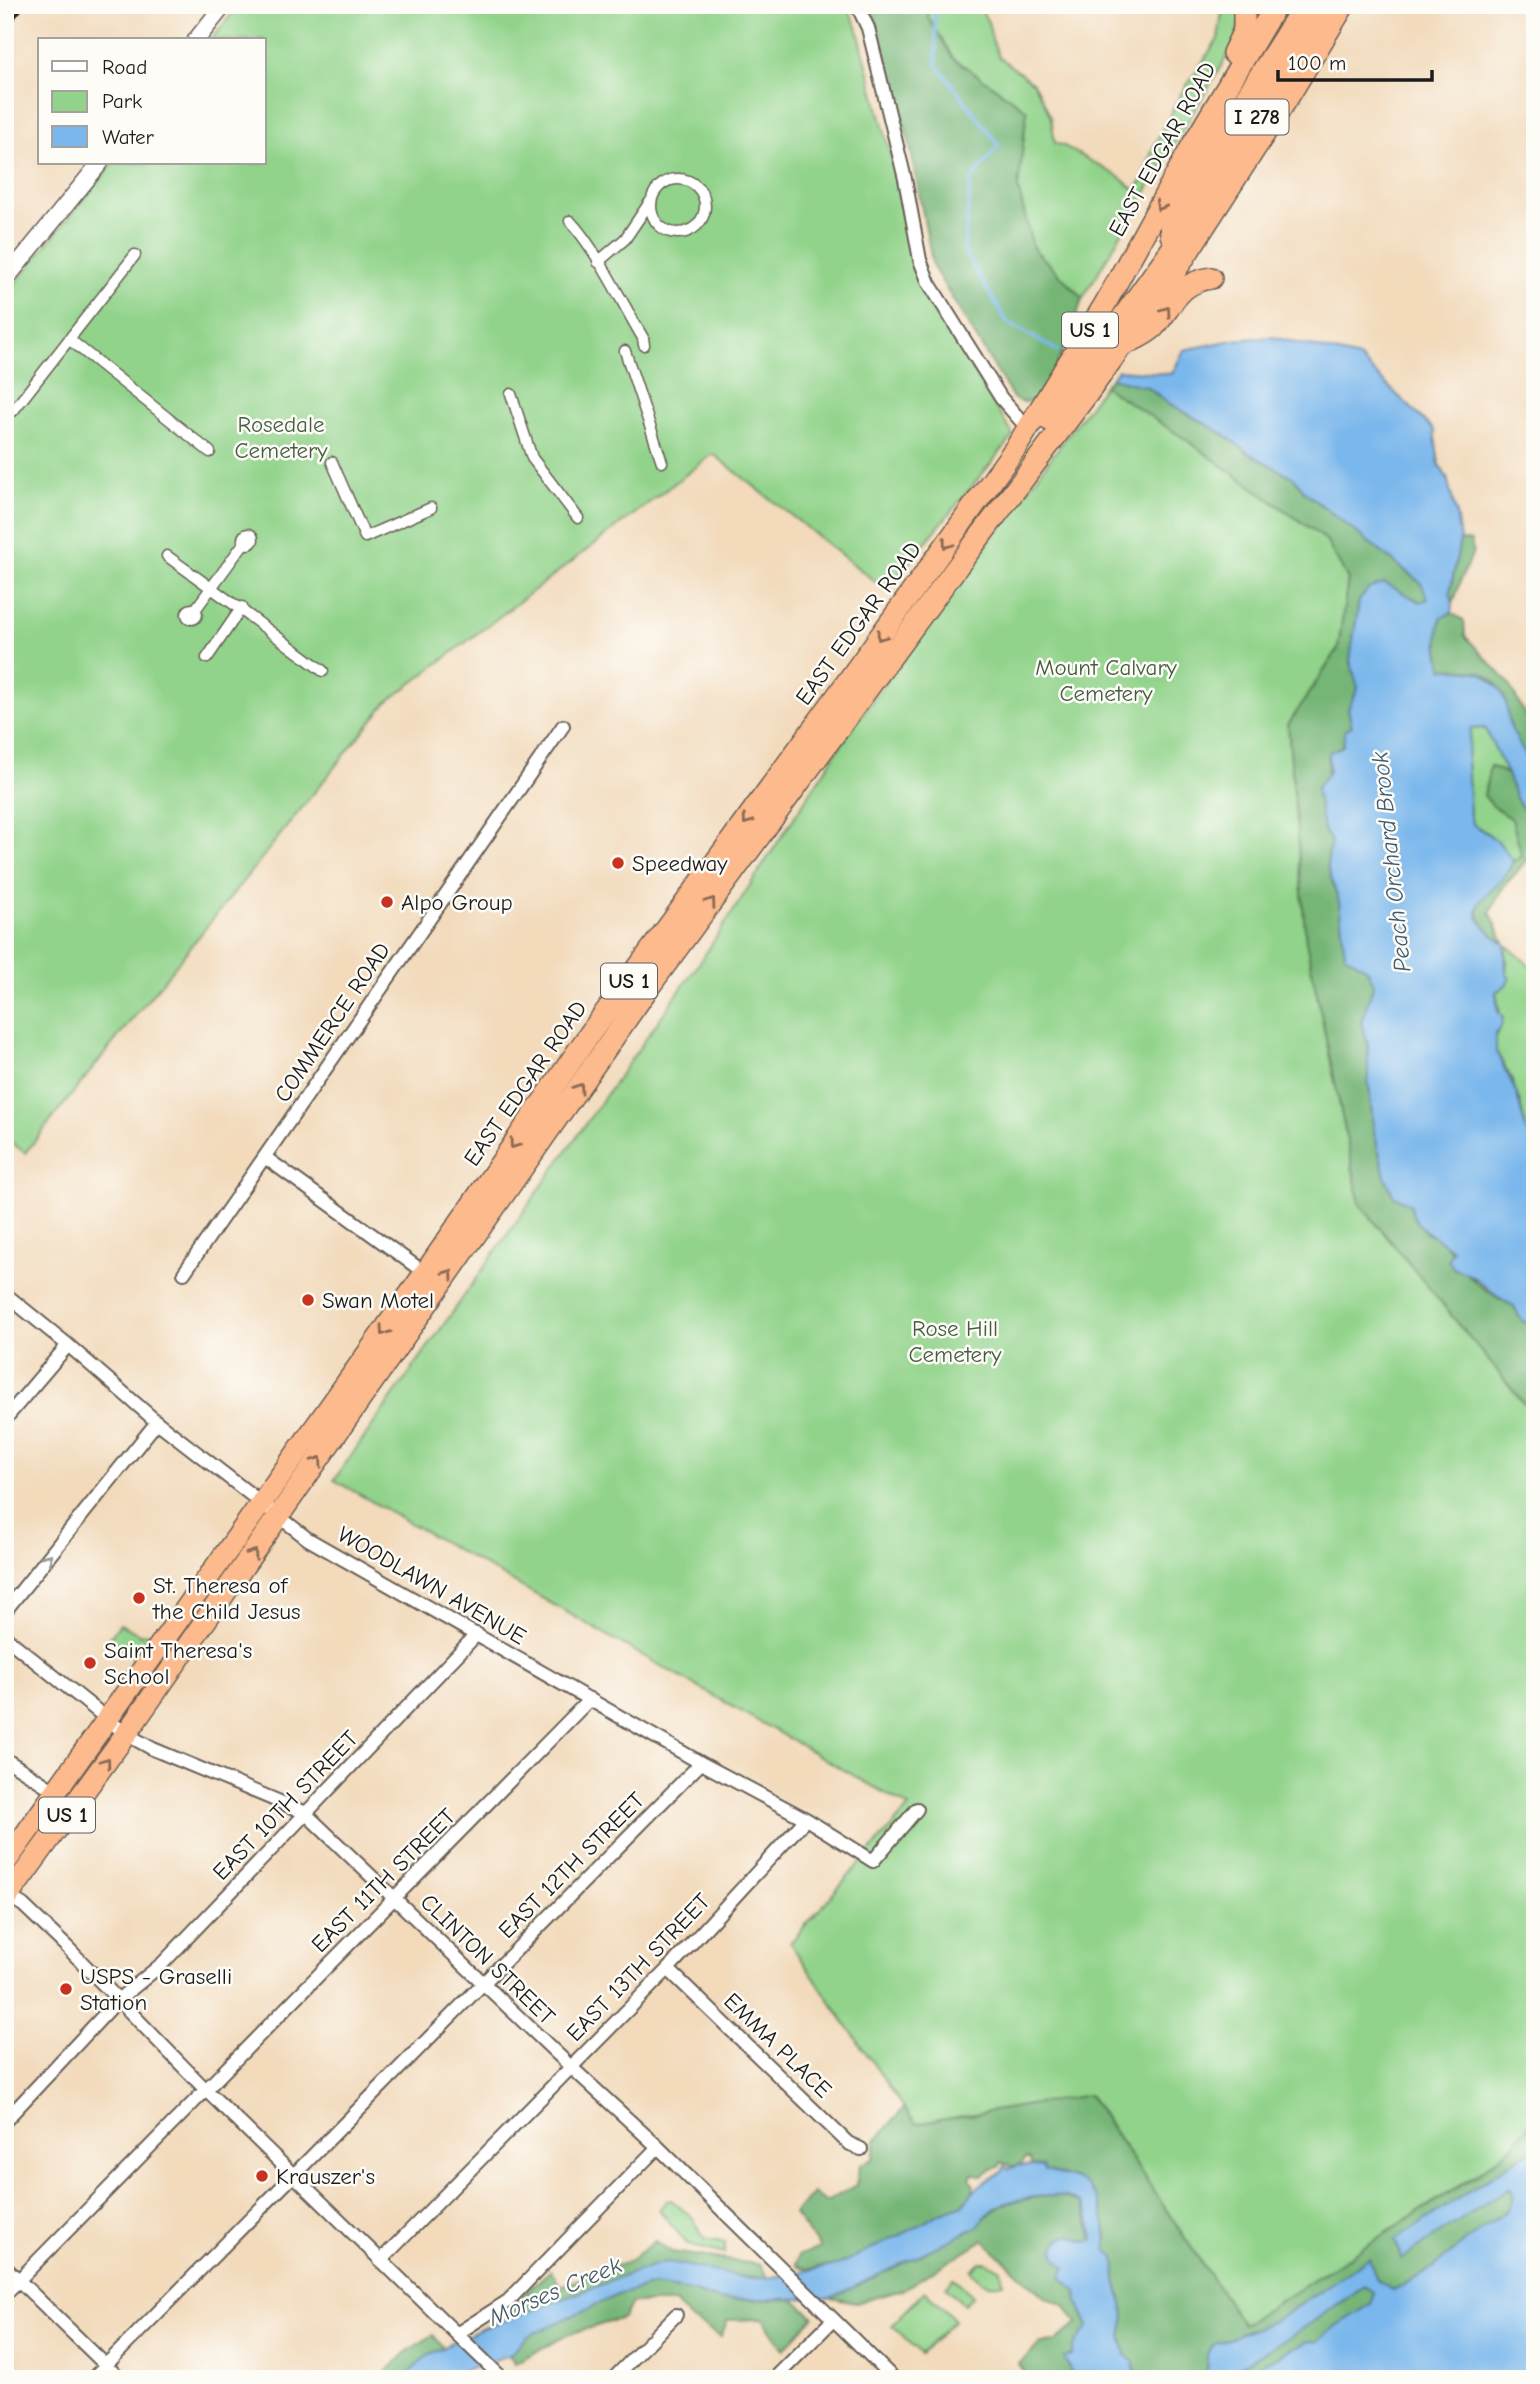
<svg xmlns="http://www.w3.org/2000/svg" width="1540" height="2384" font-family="'Comic Neue',sans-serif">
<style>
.green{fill:#91d38a;stroke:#567853;stroke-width:2}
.forest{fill:#74b576;stroke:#486849;stroke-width:2}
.water{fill:#7ab7ec;stroke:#4b6a84;stroke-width:2}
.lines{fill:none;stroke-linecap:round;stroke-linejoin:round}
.stream{stroke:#7ab7ec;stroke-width:3.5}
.pedestrian-casing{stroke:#675e54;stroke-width:13}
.minor-casing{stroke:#675e54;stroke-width:16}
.tertiary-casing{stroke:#675e54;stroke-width:19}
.trunk-casing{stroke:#675e54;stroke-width:24}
.motorway-casing{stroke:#675e54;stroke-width:26}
.pedestrian{stroke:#fff;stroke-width:10}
.minor{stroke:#fff;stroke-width:12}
.tertiary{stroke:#fff;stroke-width:16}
.trunk{stroke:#fcba8d;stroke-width:21}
.motorway{stroke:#fcba8d;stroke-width:23}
.rail{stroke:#1c1c1c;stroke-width:3.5}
.oneway{stroke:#8c6b54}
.oneway2{stroke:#999}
.poi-dot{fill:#c8321e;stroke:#fdfcf7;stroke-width:2.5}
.labels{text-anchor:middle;stroke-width:5;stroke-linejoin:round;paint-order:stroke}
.shield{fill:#fdfcf7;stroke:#605f5e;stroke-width:2}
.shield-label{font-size:21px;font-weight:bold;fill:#1c1c1c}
.street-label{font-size:23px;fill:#1c1c1c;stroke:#fdfcf7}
.park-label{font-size:23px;fill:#455c42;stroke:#fdfcf7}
.poi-label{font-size:23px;fill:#1c1c1c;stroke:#fdfcf7;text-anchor:start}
.water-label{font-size:24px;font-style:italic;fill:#425a6f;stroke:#fdfcf7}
</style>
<rect width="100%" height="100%" fill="#fdfcf7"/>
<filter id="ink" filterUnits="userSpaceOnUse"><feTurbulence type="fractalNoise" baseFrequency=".0143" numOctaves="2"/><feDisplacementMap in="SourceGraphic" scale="14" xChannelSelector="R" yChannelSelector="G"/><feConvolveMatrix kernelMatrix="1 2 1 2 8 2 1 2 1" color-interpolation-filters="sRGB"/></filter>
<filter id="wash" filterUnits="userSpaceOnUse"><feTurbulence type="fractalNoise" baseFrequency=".00686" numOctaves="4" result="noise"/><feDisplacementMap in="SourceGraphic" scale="28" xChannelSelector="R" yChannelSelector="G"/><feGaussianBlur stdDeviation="1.57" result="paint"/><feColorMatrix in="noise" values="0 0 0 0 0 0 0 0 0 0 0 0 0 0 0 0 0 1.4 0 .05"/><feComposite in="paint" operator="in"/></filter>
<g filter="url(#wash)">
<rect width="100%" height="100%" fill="#f2dabb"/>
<path class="green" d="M239 5H846L857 27 895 172 911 263 963 354 1012 433V438L886 590 713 454 386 703 25 1153 5 1137V296L113 163H264V40H211Z
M929 5H978L988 22 992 39 999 57 1033 83 1043 100 1051 118 1055 143 1064 146 1119 177 1135 190 1145 177 1152 150 1181 94 1218 39 1223 5H1242L1236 41 1083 298 1033 248 1018 188 1027 110 953 58 928 17Z
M1104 386 1188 441 1325 539 1348 579 1338 649 1288 725 1306 941 1360 1204 1535 1417V2116L1515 2143 1480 2172 1243 2325 1090 2095 915 2124 790 1943 909 1807 334 1480 700 962 851 730Z
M1485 728 1507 774 1490 766 1484 796 1493 806 1512 819 1522 857 1513 861 1490 835 1473 824 1470 816 1467 759 1471 729Z
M1505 944 1535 970V1136L1527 1132 1520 1102 1510 1076 1496 1051V1034L1502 1024 1496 992 1505 986 1507 960Z
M120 1624 141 1635 147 1633 151 1635 134 1658 109 1638Z
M671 2200 693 2218 704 2239 725 2242V2254L688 2245 659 2210 666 2201Z
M980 2262H987L1001 2270 1003 2283C988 2287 979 2282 971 2270Z
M954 2278 973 2296 964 2305 946 2287Z
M925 2291 955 2320 921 2354 892 2325Z"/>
<path class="forest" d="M868 5H929L928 17 953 58 1027 110 1018 188 1033 248 1083 298C1073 323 1054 384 1034 399 1027 404 1019 402 1013 398L933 267 910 145 876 22Z
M1111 378 1147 387 1169 404 1222 433 1249 453 1294 478 1305 492 1421 583 1429 600 1420 602 1414 598 1359 601 1350 660 1359 688 1348 709 1352 726 1345 730 1343 746 1329 753 1323 829 1331 841 1327 866 1339 902 1345 955 1367 969 1374 984 1361 1022 1368 1044V1078L1374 1132 1385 1176 1393 1195 1411 1205 1426 1233C1454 1244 1447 1253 1464 1271 1477 1285 1497 1298 1514 1306L1521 1319 1532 1326 1535 1331V1417L1360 1204 1306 941 1288 725 1338 649 1348 579 1325 539 1188 441 1104 386Z
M1460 540 1471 541 1473 552 1461 579 1453 604 1450 593Z
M1452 613 1464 621 1465 636 1508 682 1535 735V767C1524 758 1514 738 1510 724 1504 706 1504 682 1482 673 1471 669 1454 670 1443 668 1438 651 1436 635 1441 617Z
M1490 766 1507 774 1517 800 1526 813 1535 814V852L1504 886 1490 912 1505 944C1488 932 1476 923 1478 901L1510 869 1513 861 1522 857 1512 819 1493 806 1484 796Z
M1089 2095 1243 2325 1480 2173 1515 2143 1535 2116V2151H1529L1395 2241 1402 2258 1509 2188 1514 2196 1507 2210 1424 2274 1392 2290 1377 2280 1368 2259 1276 2320 1213 2345 1207 2356 1206 2375 1211 2379H1137L1133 2361 1126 2355 1121 2335 1125 2316 1116 2280 1115 2258 1107 2250V2236L1098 2200 1065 2176 1044 2170 1043 2166 1032 2165 1030 2160 1026 2158C1018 2169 1012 2167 1001 2162L999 2167 992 2169 983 2176 972 2173 970 2179 974 2186 972 2194 961 2206 938 2214 915 2228 838 2265 806 2269 796 2265 799 2255 820 2248 794 2214 813 2193 826 2202 856 2185 860 2165 873 2159 876 2140 904 2108 916 2124Z
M1057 2195 1081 2203 1085 2210 1094 2242H1086L1071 2235 1061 2238 1054 2249 1056 2258 1066 2267 1061 2277 1077 2291 1078 2302 1089 2327 1073 2347V2355L1065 2357 1074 2379H1029L1019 2364 1039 2345 1056 2341 1077 2323 1065 2305 1043 2296 983 2240 902 2290 856 2303 831 2298 977 2227C997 2199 1025 2199 1057 2195Z
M655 2241 672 2252 761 2265 767 2278C729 2280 694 2262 657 2264L515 2317 510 2306 551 2270 561 2286 631 2260Z
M654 2285 692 2291 718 2300 794 2299 814 2317 784 2349 763 2319 728 2320 721 2337 689 2318 675 2303H632L624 2318 569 2334 515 2363 509 2355 528 2336 617 2295Z
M1364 2286 1373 2292 1372 2304 1336 2326 1317 2342H1306L1258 2366 1247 2379H1218L1298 2332Z
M433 2335 445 2349 430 2354 402 2379H379L409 2350Z"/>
<path class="water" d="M1273 337 1359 358 1434 430 1439 464 1447 478 1456 513 1460 540 1450 592 1453 604 1452 613 1441 617C1436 635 1438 650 1443 668L1482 673 1500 689 1506 702 1510 726 1523 751 1535 767V814L1526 813 1517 800 1507 774 1485 728 1471 729 1467 759 1470 816 1473 824 1498 841 1513 861C1500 898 1444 901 1505 944L1506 973 1510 979 1505 986 1496 992 1498 1012 1503 1017 1502 1024 1496 1034V1051L1516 1092 1527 1132 1535 1136V1331L1532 1326 1521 1320 1514 1306C1493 1297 1476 1273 1454 1269L1448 1260 1452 1250C1436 1235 1413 1230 1411 1205L1393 1195 1385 1176 1374 1132 1368 1078V1044L1361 1022 1374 984 1367 969 1345 955 1339 902 1327 866 1331 841 1323 829 1316 788 1329 772V752L1343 746 1345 730 1352 726 1348 709 1358 688 1350 660 1359 601 1368 589 1385 583 1420 602 1428 599 1421 583 1305 492 1294 478 1249 453 1222 433 1169 403 1147 387 1111 378 1118 370 1172 374 1184 350 1233 340Z
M1530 2151H1535V2366L1528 2374 1523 2373 1512 2379H1247L1258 2366 1307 2342 1318 2341 1336 2326 1371 2304 1373 2292 1364 2286 1298 2332 1223 2376 1211 2379 1206 2375 1207 2356 1213 2345 1276 2320 1369 2258 1377 2280 1392 2290 1424 2274 1507 2210 1514 2196 1510 2188 1401 2259 1398 2246 1394 2241Z
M1021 2165 1043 2166 1045 2170C1052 2171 1058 2175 1066 2176 1101 2182 1106 2219 1107 2250L1115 2257 1116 2280 1125 2316 1121 2335 1126 2355 1133 2361 1137 2379H1074L1064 2357 1073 2355V2347L1089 2326 1078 2302 1077 2291 1061 2277 1066 2267 1056 2258 1054 2249 1061 2238 1071 2235 1086 2242 1093 2241C1092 2231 1089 2212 1082 2204 1067 2189 1013 2198 996 2207 988 2212 983 2219 977 2227L831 2298 718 2300 692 2291 654 2285 617 2295 528 2336 509 2355 467 2369 449 2379H402L430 2354 481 2329 657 2264 674 2263 751 2279 767 2278 838 2265 915 2228 938 2214 961 2206 980 2185 1003 2171 1004 2166 1008 2169Z"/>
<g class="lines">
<path class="stream" d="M934 5 937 65 999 145 971 180 964 251 1007 322 1058 351"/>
</g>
</g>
<g filter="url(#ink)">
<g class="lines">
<g class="pedestrian-casing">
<path id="pedestrian" d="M651 206a27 27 0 1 1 54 0a27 27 0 1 1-54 0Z
M570 221C597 250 622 303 643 338L644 345
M598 262 625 239 650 202
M70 340 210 452
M625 351 662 462
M511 394 532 458 578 518
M13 411 135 255
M332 462 365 537 431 508
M243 539a5 5 0 1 1 10 0a5 5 0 1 1-10 0Z
M167 556 239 608
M187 614a5 5 0 1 1 10 0a5 5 0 1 1-10 0Z
M195 610 244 543
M244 612 323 671
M207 658 242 607"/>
</g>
<g class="minor-casing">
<path id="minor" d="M857 5 868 28 905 179 920 260 929 283 1001 398 1028 429
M266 1158 425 1273
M184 1273 563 726
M5 1294 68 1345 157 1422 308 1539 701 1763 806 1819 873 1861 917 1809
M5 1419 68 1345
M5 1611 157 1422
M5 1637 126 1734 153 1749 304 1812 571 2067 658 2147 894 2379
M5 1759 55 1791
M8 1896 23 1905 67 1947 206 2090 503 2379
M668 1969 848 2143 861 2149
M5 2121 118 2000 162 1964 477 1634
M380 2261 668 1969 806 1819
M5 2267 120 2379
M5 2294 590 1699
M458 2333 508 2301 658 2147
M94 2377 701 1763
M613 2379 676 2315
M774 2379 833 2320"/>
</g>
<g class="tertiary-casing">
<path id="tertiary" d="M196 40 224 5
M5 280 100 163"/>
</g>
<g class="trunk-casing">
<path id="trunk" d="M1233 53 1244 30V5
M1183 253 1171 235 1170 223 1217 137
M1125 344C1135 339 1146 335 1154 327 1174 305 1177 283 1211 278
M1049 420 1176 243
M5 1863 425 1273 591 1032 832 703 1017 446 1105 304 1192 146 1276 5
M5 1900 126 1734 646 991 954 571 1088 393 1180 264 1285 102 1344 5"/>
</g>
<g class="motorway-casing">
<path id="motorway" d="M1210 153 1236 115 1298 17
M1176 243 1254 121 1322 5"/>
</g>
<use href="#pedestrian" class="pedestrian"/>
<use href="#minor" class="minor"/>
<use href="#tertiary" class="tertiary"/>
<use href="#trunk" class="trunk"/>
<use href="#motorway" class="motorway"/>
<path class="rail" d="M5 7 7 5
M5 29 24 5"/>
</g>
<defs><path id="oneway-chevron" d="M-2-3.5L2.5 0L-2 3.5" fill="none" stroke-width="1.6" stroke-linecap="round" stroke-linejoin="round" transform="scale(1.75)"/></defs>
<g class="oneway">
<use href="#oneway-chevron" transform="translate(1160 206) rotate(119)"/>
<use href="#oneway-chevron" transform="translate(1166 311) rotate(-54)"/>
<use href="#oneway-chevron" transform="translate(947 544) rotate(126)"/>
<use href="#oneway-chevron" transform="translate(881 636) rotate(126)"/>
<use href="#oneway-chevron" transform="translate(747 820) rotate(126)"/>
<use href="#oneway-chevron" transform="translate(711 902) rotate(-54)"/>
<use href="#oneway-chevron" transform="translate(579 1088) rotate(-55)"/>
<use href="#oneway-chevron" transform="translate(514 1144) rotate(125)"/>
<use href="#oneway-chevron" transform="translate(449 1274) rotate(-55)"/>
<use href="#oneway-chevron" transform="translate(384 1331) rotate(125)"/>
<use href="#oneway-chevron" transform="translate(318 1461) rotate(-55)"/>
<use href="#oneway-chevron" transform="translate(253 1554) rotate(-55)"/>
<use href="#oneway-chevron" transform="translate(106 1762) rotate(-54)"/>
</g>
<use class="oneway2" href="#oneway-chevron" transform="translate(48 1558) rotate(-51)"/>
</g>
<g class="poi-dot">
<circle cx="618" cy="863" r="7"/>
<circle cx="387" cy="902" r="7"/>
<circle cx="308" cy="1300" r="7"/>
<circle cx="139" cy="1598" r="7"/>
<circle cx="90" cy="1663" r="7"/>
<circle cx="66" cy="1989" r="7"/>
<circle cx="262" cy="2176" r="7"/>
</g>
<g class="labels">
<g class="shield">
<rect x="1225.5" y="99.5" width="63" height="35" rx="5"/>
<rect x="1062" y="312.5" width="56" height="35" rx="5"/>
<rect x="601" y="963.5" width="56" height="35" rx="5"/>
<rect x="39" y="1797.5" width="56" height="35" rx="5"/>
</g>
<g class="shield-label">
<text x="1257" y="124">I 278</text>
<text x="1090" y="337">US 1</text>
<text x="629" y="988">US 1</text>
<text x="67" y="1822">US 1</text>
</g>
<g class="street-label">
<text transform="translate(1162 149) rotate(-61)" y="8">EAST EDGAR ROAD</text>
<text transform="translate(858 623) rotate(-54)" y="8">EAST EDGAR ROAD</text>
<text transform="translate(332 1022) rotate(-56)" y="8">COMMERCE ROAD</text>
<text transform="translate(525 1083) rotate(-55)" y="8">EAST EDGAR ROAD</text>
<text transform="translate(432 1585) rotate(30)" y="8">WOODLAWN AVENUE</text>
<text transform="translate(285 1805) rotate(-46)" y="8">EAST 10TH STREET</text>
<text transform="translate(571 1865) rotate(-45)" y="8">EAST 12TH STREET</text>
<text transform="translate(383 1880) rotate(-45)" y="8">EAST 11TH STREET</text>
<text transform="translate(488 1959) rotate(44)" y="8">CLINTON STREET</text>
<text transform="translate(638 1967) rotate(-46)" y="8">EAST 13TH STREET</text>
<text transform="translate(778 2045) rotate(44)" y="8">EMMA PLACE</text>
</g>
<g class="park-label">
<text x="281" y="432">Rosedale<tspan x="281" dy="26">Cemetery</tspan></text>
<text x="1106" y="675">Mount Calvary<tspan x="1106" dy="26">Cemetery</tspan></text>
<text x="955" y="1336">Rose Hill<tspan x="955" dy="26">Cemetery</tspan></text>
</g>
<g class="poi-label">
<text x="632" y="871">Speedway</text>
<text x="401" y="910">Alpo Group</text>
<text x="322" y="1308">Swan Motel</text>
<text x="153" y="1593">St. Theresa of<tspan x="153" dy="26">the Child Jesus</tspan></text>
<text x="104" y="1658">Saint Theresa's<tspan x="104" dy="26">School</tspan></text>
<text x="80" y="1984">USPS - Graselli<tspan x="80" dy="26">Station</tspan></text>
<text x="276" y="2184">Krauszer's</text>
</g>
<g class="water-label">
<text transform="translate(1391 862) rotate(-96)" y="8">Peach Orchard Brook</text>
<text transform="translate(555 2291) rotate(-23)" y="8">Morses Creek</text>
</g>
</g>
<rect width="1540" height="2384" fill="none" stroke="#fdfcf7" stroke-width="28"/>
<rect x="38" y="38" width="228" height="126" fill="#fdfcf7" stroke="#a3a29f" stroke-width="2"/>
<rect x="52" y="61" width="35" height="10" fill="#ffffff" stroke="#a3a29f" stroke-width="2"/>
<text x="102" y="74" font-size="21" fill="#1c1c1c">Road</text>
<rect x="52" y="91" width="35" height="21" fill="#91d38a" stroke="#a3a29f" stroke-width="2"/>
<text x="102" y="108" font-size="21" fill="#1c1c1c">Park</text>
<rect x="52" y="126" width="35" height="21" fill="#7ab7ec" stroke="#a3a29f" stroke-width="2"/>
<text x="102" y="144" font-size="21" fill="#1c1c1c">Water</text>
<path d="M1278 70v10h154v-10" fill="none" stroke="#1c1c1c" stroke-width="3.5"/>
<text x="1288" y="70" font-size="21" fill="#1c1c1c" stroke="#fdfcf7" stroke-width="5" paint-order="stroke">100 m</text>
</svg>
